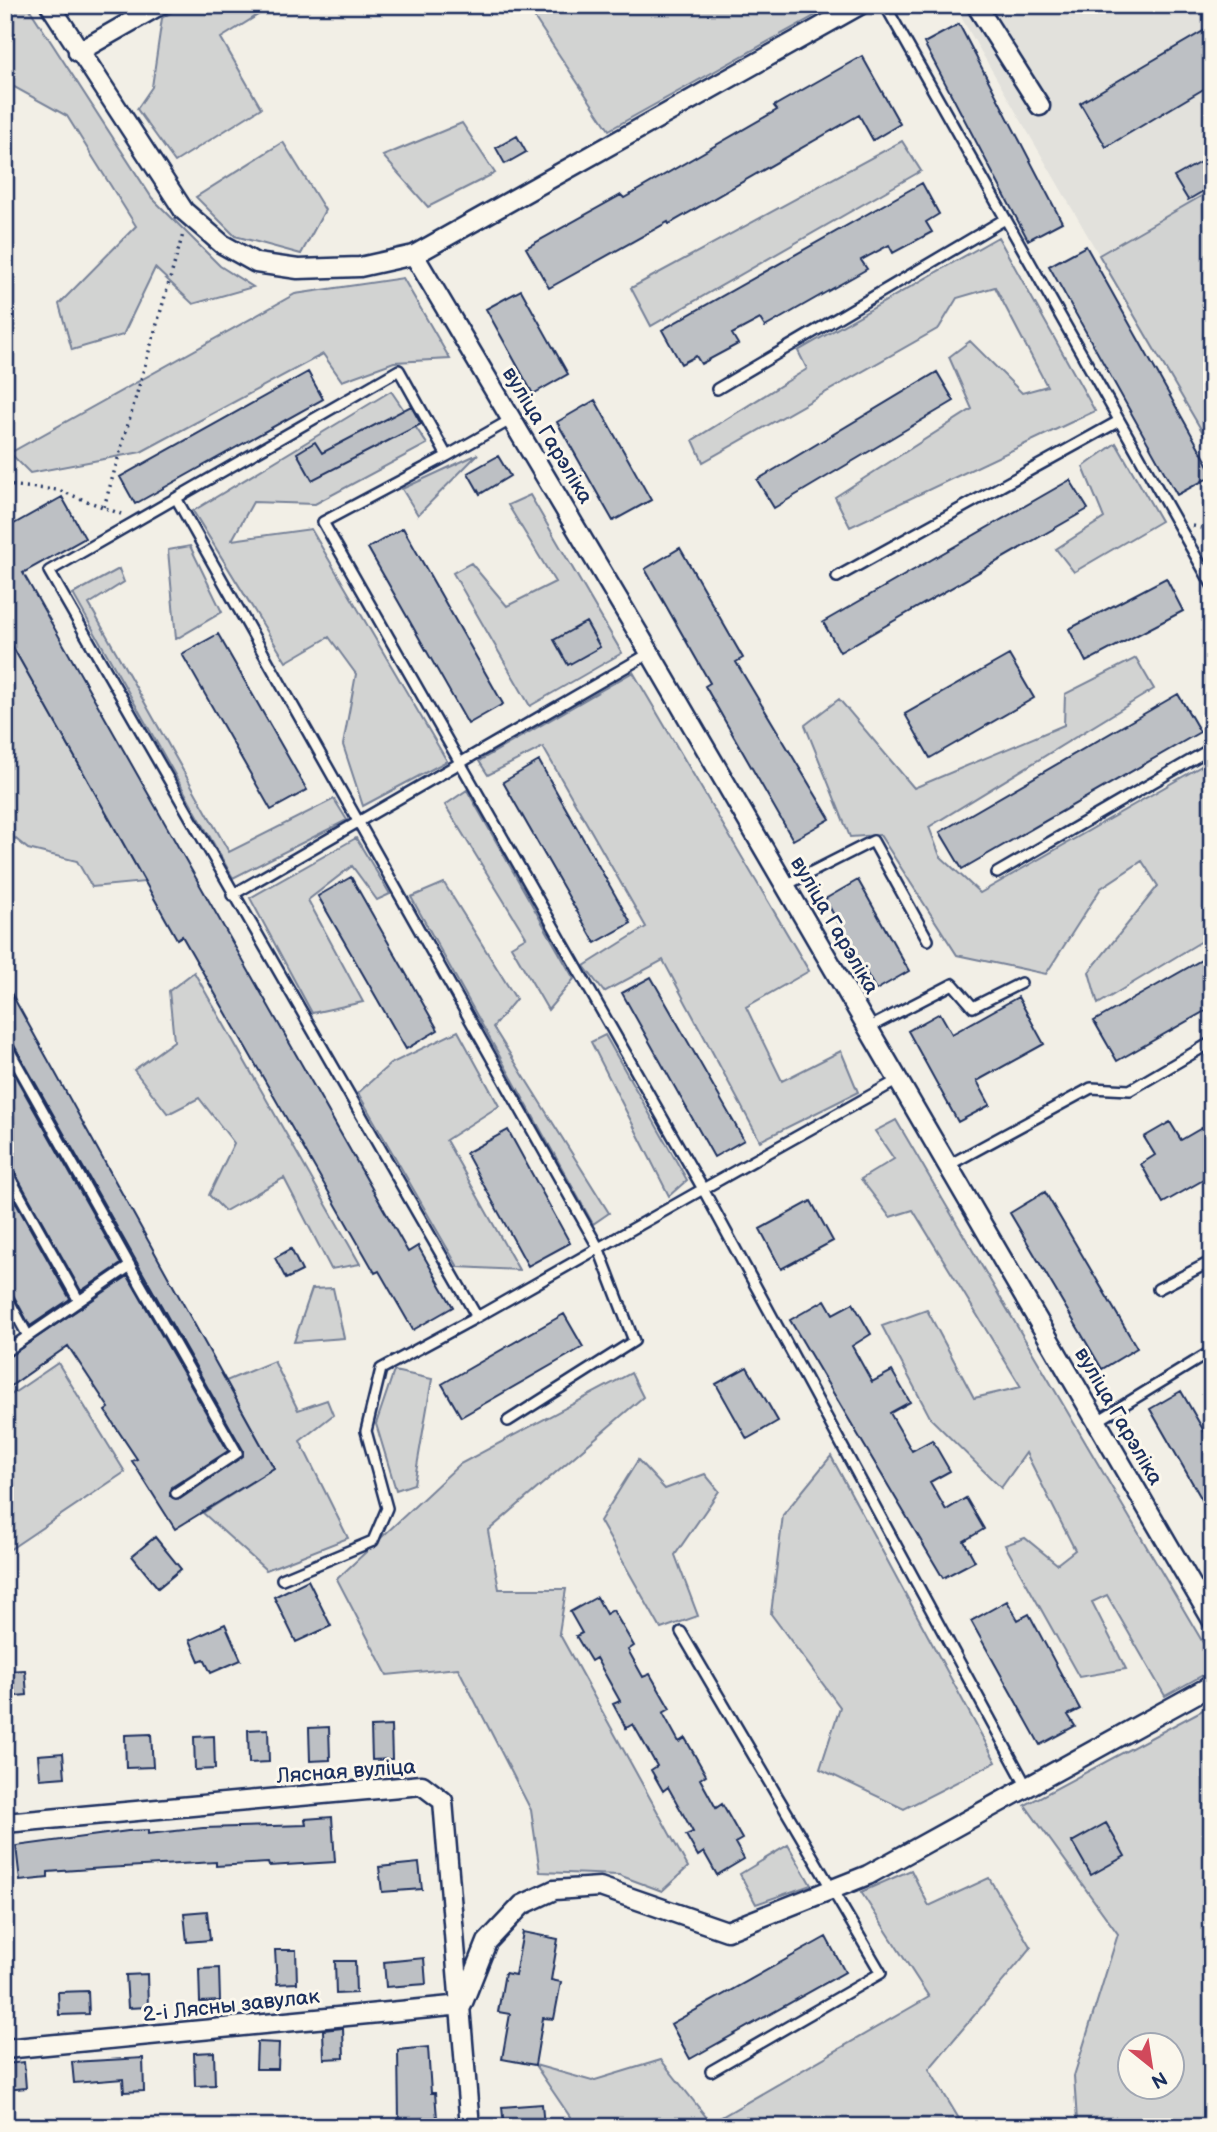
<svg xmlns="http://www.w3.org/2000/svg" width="1217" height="2132" font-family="'Balsamiq Sans',sans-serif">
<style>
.built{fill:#e2e1dc}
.green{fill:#d2d3d2;stroke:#768198;stroke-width:2;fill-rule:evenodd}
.building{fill:#bdc0c4;stroke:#1b2f5e;stroke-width:2}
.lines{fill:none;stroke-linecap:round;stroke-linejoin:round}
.service-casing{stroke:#1b2f5e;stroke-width:14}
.minor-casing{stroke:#1b2f5e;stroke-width:23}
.path{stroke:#1b2f5e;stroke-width:3.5;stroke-dasharray:2 5;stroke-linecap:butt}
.service{stroke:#fbf7ec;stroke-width:9}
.minor{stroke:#fbf7ec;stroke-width:18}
.labels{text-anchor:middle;stroke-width:6;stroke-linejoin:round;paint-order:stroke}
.street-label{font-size:21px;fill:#1b2f5e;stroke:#fbf7ec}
</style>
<rect width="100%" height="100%" fill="#f2efe6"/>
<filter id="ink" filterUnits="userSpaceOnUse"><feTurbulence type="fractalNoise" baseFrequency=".0143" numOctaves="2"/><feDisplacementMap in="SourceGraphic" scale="14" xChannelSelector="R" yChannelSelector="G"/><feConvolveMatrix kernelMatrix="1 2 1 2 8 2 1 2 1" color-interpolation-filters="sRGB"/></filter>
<g filter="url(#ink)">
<path class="built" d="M954 5H1212V190L1099 255Z"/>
<path class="green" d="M5 5H27L152 198 220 266 253 287 193 304 155 268 123 335 72 350 59 304 136 226 67 116 5 82Z
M184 5H274L221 38 261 108 175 162 137 109 152 87 162 18Z
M526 5H834L609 130Z
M462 123 495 173 428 207 383 156Z
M902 141 921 171 651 326 631 288Z
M283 142 325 210 301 254 235 236 196 197Z
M1212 190V448L1099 255Z
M998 237 1095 411 850 527 835 497 972 409 949 357 970 341 1022 393 1047 386 995 287 957 298 939 328 703 462 693 440 807 369 798 351Z
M403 278 450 359 394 362 342 381 323 354 141 452 30 473 10 453 295 294Z
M391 391 427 444 315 504 253 502 232 540 311 529 447 761 363 806 343 745 356 674 329 637 286 662 193 511Z
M1116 443 1161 521 1074 572 1056 549 1104 518 1083 467Z
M478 454 418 515 402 489Z
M530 495 622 653 530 706 453 573 471 563 507 606 555 582 508 505Z
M190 546 222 612 176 639 168 550Z
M119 569 124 582 89 604 229 852 334 799 347 820 233 878 73 594Z
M5 633 145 882 92 887 77 861 28 849 5 830Z
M1136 658 1154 689 929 827 940 856 980 893 1212 760V935L1098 1004 1089 972 1158 886 1142 861 1101 888 1046 974 957 955 880 835 850 837 805 725 839 699 914 788 1064 725 1065 694Z
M633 672 809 971 746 1007 782 1081 841 1051 858 1092 760 1141 663 960 604 992 584 966 646 927 543 747 488 775 479 761Z
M467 790 574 979 548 1010 511 946 526 937 445 805Z
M356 838 390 894 377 900 352 866 308 900 363 1002 312 1013 250 898Z
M444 883 516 999 493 1027 609 1213 593 1224 411 897Z
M194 972 360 1264 331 1269 284 1178 225 1211 209 1195 234 1143 199 1098 168 1114 134 1070 174 1041 169 991Z
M458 1031 499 1106 446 1140 519 1270 458 1267 358 1093 390 1064Z
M605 1035 687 1180 669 1196 591 1042Z
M896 1120 1212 1658V1670L1165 1696 1107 1595 1092 1602 1126 1669 1079 1677 1005 1545 1025 1538 1057 1564 1075 1550 1026 1453 1001 1488 931 1419 882 1326 927 1310 974 1398 1021 1387 913 1210 890 1217 861 1179 894 1159 875 1131Z
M333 1288 344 1338 294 1342 312 1289Z
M274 1361 298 1410 327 1400 333 1415 300 1441 348 1538 266 1570 203 1513 274 1468 226 1381Z
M58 1363 125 1472 9 1550 5 1545V1399Z
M394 1371 432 1379 414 1484 396 1490 376 1424Z
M631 1373 643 1397 488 1531 499 1589H566L559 1633 688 1867 662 1891 619 1875 540 1872 531 1810 458 1668 387 1675 337 1579 460 1464Z
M831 1456 996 1762 904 1809 820 1769 840 1707 771 1614 783 1515Z
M638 1460 665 1489 705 1474 719 1491 675 1555 698 1616 661 1629 600 1521Z
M1212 1705V2127H1070L1077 2121 1074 2076 1118 1934 1025 1805ZM1130 2044H1172V2086H1130Z
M788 1845 811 1885 756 1904 740 1874Z
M911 1870 929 1906 989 1878 1031 1948 929 2069 964 2127H577L535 2065 592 2081 661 2060 711 2123 929 1997 861 1892Z"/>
<path class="building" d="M959 24 1062 222 1028 240 924 43Z
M1212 26V84L1106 147 1080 103Z
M862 56 900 124 873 140 859 115 669 224 668 222 549 288 526 248 621 195 624 198 777 110 774 106Z
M517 136 526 152 505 164 496 148Z
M1204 160 1212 173V186L1188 200 1174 177Z
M922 183 939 214 926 222 932 232 893 253 889 245 861 260 867 269 765 327 760 319 732 334 738 344 701 364 696 356 681 364 662 330Z
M1086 246 1212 471V476L1177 495 1049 266Z
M521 290 568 374 533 394 486 309Z
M308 372 323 399 135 504 120 477Z
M937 372 954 401 774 508 757 480Z
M595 400 651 500 613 521 557 422Z
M411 406 421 424 312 480 297 453 315 442 322 453Z
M498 456 510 476 480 494 468 473Z
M1070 480 1088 509 840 652 823 622Z
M62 497 85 538 23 573 408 1252 418 1246 453 1307 413 1330 379 1271 375 1273 182 936 177 939 5 633V529Z
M403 528 503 704 468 724 368 548Z
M680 548 743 658 736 662 830 819 793 840 705 686 710 683 645 569Z
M1166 578 1183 611 1086 662 1069 629Z
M586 622 600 647 568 665 554 640Z
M218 634 307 790 271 810 182 654Z
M1009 655 1034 698 930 758 905 714Z
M1178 694 1200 732 962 869 940 832Z
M539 761 631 923 595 943 503 782Z
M351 877 438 1030 406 1049 318 896Z
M858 880 909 971 876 990 825 899Z
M1212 954V1007L1117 1061 1094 1021Z
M651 977 744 1140 714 1157 622 993Z
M5 982 274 1468 175 1529 132 1461 137 1459 105 1411 109 1408 68 1346 5 1390V1359L128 1276 228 1451 172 1487 170 1496 180 1499 243 1456V1450L11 1040 5 1036Z
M1018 997 1044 1044 977 1081 990 1105 958 1122 908 1031 940 1013 952 1034Z
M5 1058 121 1264 81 1291 11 1166 5 1162Z
M1170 1122 1181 1140 1212 1122V1175L1163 1203 1141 1164 1155 1155 1144 1137Z
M508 1130 570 1243 528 1266 466 1153Z
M5 1184 70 1299 30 1326 11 1291 5 1287Z
M1045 1192 1137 1348 1102 1369 1010 1213Z
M811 1201 833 1241 781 1269 760 1229Z
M291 1249 302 1271 286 1279 275 1258Z
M825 1300 833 1314 853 1303 871 1334 852 1346 872 1382 892 1371 910 1402 890 1413 912 1451 932 1440 950 1471 930 1482 946 1510 966 1498 984 1529 964 1541 975 1561 943 1578 790 1320Z
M564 1314 583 1347 461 1417 442 1384Z
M747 1367 778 1421 747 1439 716 1384Z
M1181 1391 1212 1445V1517L1150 1409Z
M155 1537 181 1569 158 1588 132 1556Z
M308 1580 331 1626 296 1642 274 1597Z
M597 1597 606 1614 613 1610 634 1646 628 1650 643 1677 650 1674 670 1709 663 1713 679 1742 685 1738 706 1775 700 1779 716 1808 722 1804 742 1839 735 1843 744 1859 717 1875 704 1852 698 1856 686 1835 693 1832 668 1787 663 1791 651 1770 657 1766 633 1724 626 1728 613 1704 620 1701 596 1658 591 1661 576 1636 582 1633 570 1612Z
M1007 1601 1018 1620 1029 1614 1080 1709 1068 1715 1075 1726 1040 1745 971 1621Z
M225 1624 241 1660 211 1673 204 1659 199 1661 190 1640Z
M25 1670 27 1695 5 1697V1671Z
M391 1726 392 1759 372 1760 371 1727Z
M329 1727 330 1760 310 1761 309 1728Z
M268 1729 269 1762 249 1763 248 1730Z
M151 1734 153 1767 126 1768 125 1735Z
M214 1736 215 1769 195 1770 194 1737Z
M63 1753 65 1777 40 1779 38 1755Z
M332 1817 335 1862 269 1866 268 1863 216 1866V1862L105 1868 48 1872V1878L20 1881 16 1846 128 1831 148 1830V1834L203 1828 306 1825 305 1819Z
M1106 1823 1125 1856 1091 1875 1072 1842Z
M419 1863 422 1889 382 1892 379 1867Z
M207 1911 210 1940 187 1942 184 1913Z
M523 1932 558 1939 551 1980 561 1982 554 2019 543 2018 535 2065 502 2059 510 2014 498 2012 505 1973 515 1975Z
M826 1937 845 1972 690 2059 671 2024Z
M275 1950H296L297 1983 277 1984Z
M424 1958 426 1984 386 1987 384 1962Z
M335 1961H355L356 1993 336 1994Z
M219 1968 220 2001 200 2002 199 1969Z
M147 1974 148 2007 128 2008 126 1975Z
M88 1991 89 2014 59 2015 58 1992Z
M343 2028 344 2058 324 2059 323 2030Z
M257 2042 279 2043 278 2069H256Z
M428 2047 431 2093H435L437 2118 399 2120 398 2050Z
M214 2052 215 2085 195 2086 194 2053Z
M143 2058 144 2091 124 2092 123 2079 74 2083 72 2062Z
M24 2062 26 2088 5 2090V2064Z
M542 2104 544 2127H504L502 2107Z"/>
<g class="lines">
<g class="service-casing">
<path id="service" d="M885 5 1212 585
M399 370 447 456 323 522 703 1189 477 1317 49 571Z
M717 389 1005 219
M447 456 512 419
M176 498 598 1247 634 1341 508 1421
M837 577 1119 421
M997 873 1212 748
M786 885 873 841 928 940
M232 895 650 653
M868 1028 953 984 973 1007 1021 983
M5 1043 130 1266 5 1352
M898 1080 703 1189 1027 1787
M947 1166 1091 1088 1130 1090 1212 1042
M5 1169 79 1301
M130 1266 237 1453 176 1493
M1158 1289 1212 1261
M5 1294 28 1336
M1096 1422 1212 1351
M282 1579 373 1541 387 1508 366 1431 381 1369 477 1317
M681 1632 881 1973 711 2071"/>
</g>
<g class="minor-casing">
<path id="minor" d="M50 5 184 211 222 244 256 263 298 269 360 267 414 255 860 5
M976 5 1040 106
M78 52 160 5
M414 255 650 653 1212 1620
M5 1823 422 1785 443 1801 470 2127
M5 2049 462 2005 487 1942 522 1905 554 1890 600 1887 727 1931 868 1875 1212 1685"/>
</g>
<path class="path" d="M5 485 58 490 121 514
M104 507 183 234
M1193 526 1212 530"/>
<use href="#service" class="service"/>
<use href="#minor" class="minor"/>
</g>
</g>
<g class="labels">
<g class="street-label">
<text transform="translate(548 435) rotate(59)" y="7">вуліца Гарэліка</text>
<text transform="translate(835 925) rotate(60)" y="7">вуліца Гарэліка</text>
<text transform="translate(1119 1416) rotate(60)" y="7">вуліца Гарэліка</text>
<text transform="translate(346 1771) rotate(-4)" y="7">Лясная вуліца</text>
<text transform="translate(231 2005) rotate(-6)" y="7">2-і Лясны завулак</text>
</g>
</g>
<rect width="1217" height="2132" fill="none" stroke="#fbf7ec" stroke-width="28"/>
<rect x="14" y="14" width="1189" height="2104" fill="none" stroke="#1b2f5e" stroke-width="2.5" filter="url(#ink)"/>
<g transform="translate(1151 2066) rotate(150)"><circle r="33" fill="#fbf7ec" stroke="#a1a7b3" stroke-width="2"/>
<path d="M0-5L12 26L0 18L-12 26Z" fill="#d1495b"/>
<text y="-10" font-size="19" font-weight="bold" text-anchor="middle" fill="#1b2f5e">N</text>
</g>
</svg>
